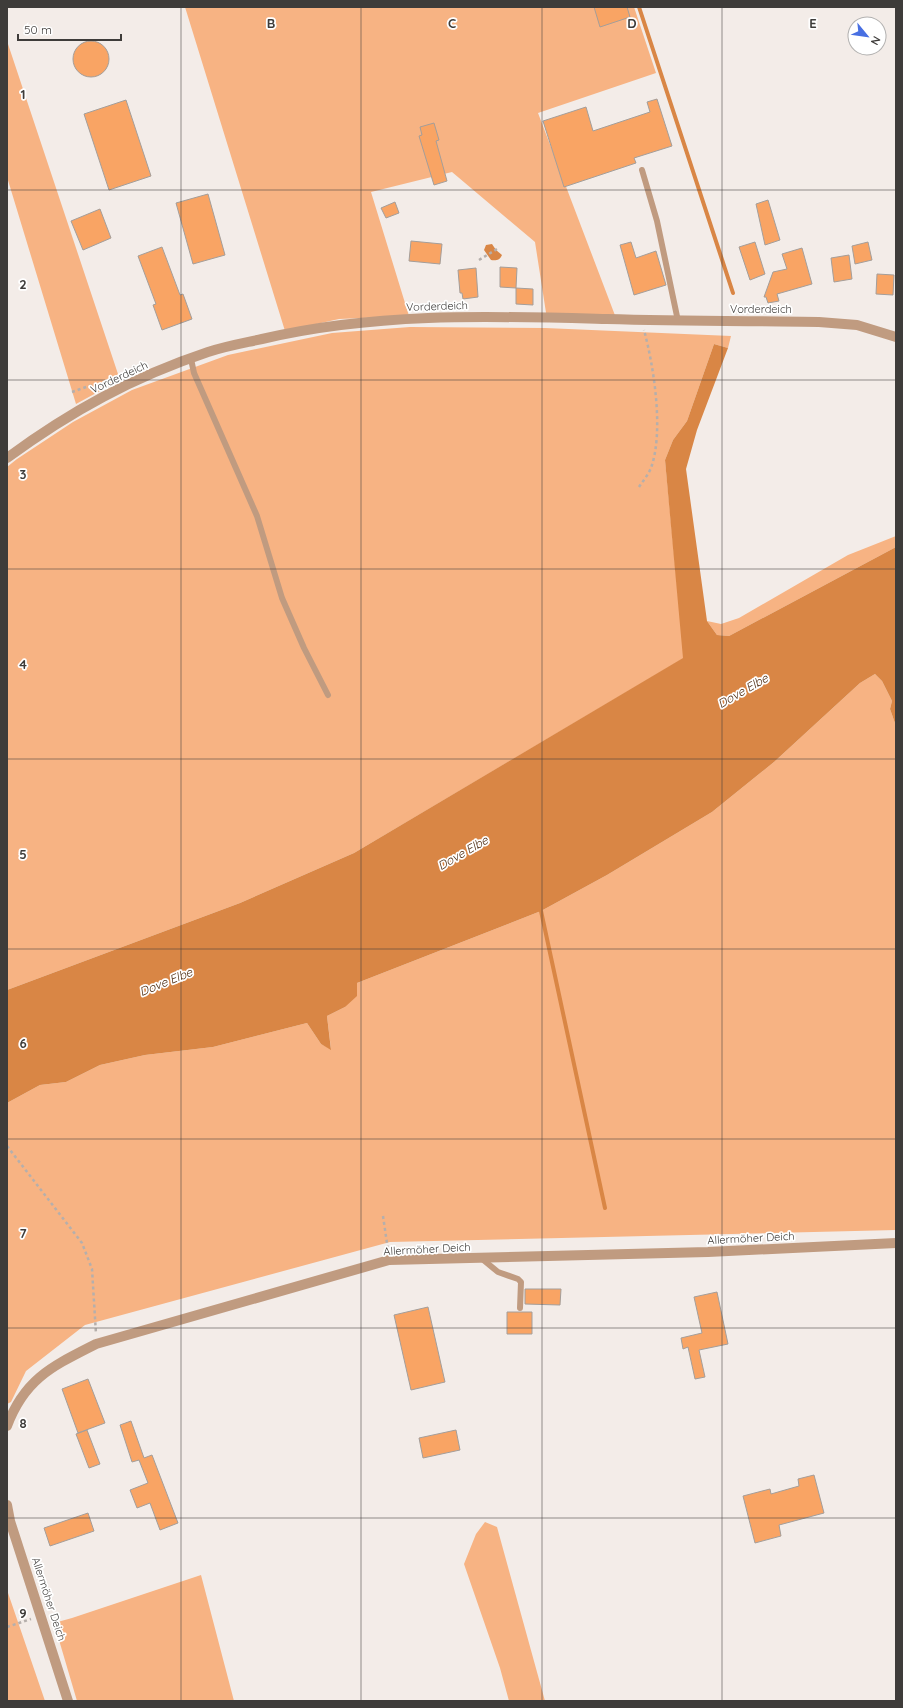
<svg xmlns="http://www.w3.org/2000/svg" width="903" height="1708" font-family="Quicksand,sans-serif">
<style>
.green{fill:#f7b383}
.water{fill:#d98645}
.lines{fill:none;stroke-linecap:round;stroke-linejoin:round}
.stream{stroke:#d98645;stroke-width:4}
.building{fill:#f9a464;stroke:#a49e9a}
.path{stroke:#b5afac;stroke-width:2.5;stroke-dasharray:3 3;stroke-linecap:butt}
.service{stroke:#c09b80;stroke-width:6}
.tertiary{stroke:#c09b80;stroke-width:10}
.grid{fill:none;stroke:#3e3c3a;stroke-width:1;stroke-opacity:0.55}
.labels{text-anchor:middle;stroke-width:3.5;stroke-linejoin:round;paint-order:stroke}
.street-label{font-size:11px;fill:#3e3c3a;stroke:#fff}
.water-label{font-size:12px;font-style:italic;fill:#4b290e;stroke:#fff}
.grid-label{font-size:13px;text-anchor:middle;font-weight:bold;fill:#3e3c3a;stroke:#fff;stroke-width:3.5;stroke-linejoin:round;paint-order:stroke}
</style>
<rect width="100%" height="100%" fill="#f3ece8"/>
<path class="green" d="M185 7H634L656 73 538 113 616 318 547 319 535 242 452 172 371 192 409 316 339 319 285 331Z
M7 41 120 380 76 404 7 177Z
M410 327 545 328 731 336 728 348 714 344 687 421 673 440 665 460 684 658 354 853 240 903 7 990V467L17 459 73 422 132 390 228 355 332 333Z
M896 536V547L729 636 717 635 707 621 721 624 739 618 848 555Z
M875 674 882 681 892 701 890 709 896 726V1230L390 1242 85 1325 26 1371 11 1402 7 1404V1103L40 1085 66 1082 100 1065 145 1055 213 1047 307 1023 321 1044 331 1049 327 1016 345 1007 357 983 541 911 607 875 712 812 774 762 860 683Z
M485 1522 497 1527 545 1701H509L500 1668 464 1564 476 1534Z
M201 1575 234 1701H77L54 1623 72 1618Z
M7 1590 45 1701H7Z"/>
<path class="water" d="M492 244 496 250 502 255C500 260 496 261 491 260L484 250 486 245Z
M714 344 728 348 697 430 686 469 707 621 717 635 729 636 896 547V726L890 709 892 701 882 681 875 674 860 683 774 762 712 812 607 875 541 911 357 983V996L345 1007 327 1016 331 1050 321 1044 307 1023 213 1047 145 1055 100 1065 66 1082 40 1085 7 1103V990L240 903 354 853 683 658 665 460 673 440 687 421Z"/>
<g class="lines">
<path class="stream" d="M639 7 733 293
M541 911 605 1208"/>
</g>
<path class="building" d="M594 7H627L630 17 600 27Z
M73 59a18 18 0 1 1 36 0a18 18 0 1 1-36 0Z
M657 99 672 146 634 158 636 163 564 187 543 121 586 107 593 131 650 112 647 102Z
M126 100 151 176 109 190 84 114Z
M434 123 439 140 436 141 447 181 434 185 419 136 422 135 420 127Z
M208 194 225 255 193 264 176 203Z
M768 200 780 240 765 245 756 204Z
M395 202 399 213 386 218 381 208Z
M100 209 111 238 83 250 71 221Z
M411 241 442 244 440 264 409 261Z
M631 242 636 258 656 251 666 285 634 295 620 245Z
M755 242 765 274 750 280 739 247Z
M868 242 872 260 855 264 852 246Z
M162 247 180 295 183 294 192 319 162 330 153 305 156 304 138 256Z
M802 248 812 284 777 294 779 301 768 303 766 297H764L773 272 787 269 782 254Z
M849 255 852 279 834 282 831 258Z
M500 267 517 268 516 288 500 287Z
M476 268 478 297 463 299 462 293H460L458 270Z
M877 274 894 275 893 295 876 294Z
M516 288 533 289V305L516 304Z
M525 1289H561L560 1305 525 1304Z
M717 1292 728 1344 699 1350 705 1377 695 1379 688 1347 683 1349 681 1338 702 1333 694 1297Z
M428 1307 445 1382 411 1390 394 1315Z
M507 1312H532V1334H507Z
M88 1379 105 1423 78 1433 62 1389Z
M131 1421 144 1458 152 1455 178 1523 160 1530 150 1503 137 1508 130 1490 148 1483 139 1460 132 1462 120 1425Z
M87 1430 100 1464 89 1468 76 1434Z
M456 1430 460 1450 423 1458 419 1438Z
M814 1475 824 1513 779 1525 781 1536 755 1543 743 1496 770 1489 771 1494 799 1486 798 1479Z
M88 1513 94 1531 50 1546 44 1528Z"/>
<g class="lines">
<path class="path" d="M479 260 497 249
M72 392 89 386 100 385
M639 487C643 481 648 475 651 468 664 432 654 367 644 330
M7 1146 82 1243 92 1269 96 1334
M383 1216 388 1250
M7 1627 31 1619"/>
<path class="service" d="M642 170 657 221 678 321
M191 359 194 373 257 516 282 598 304 648 328 695
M481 1258 498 1272 518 1279 521 1282 520 1308"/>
<path class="tertiary" d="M7 458C71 411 133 377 208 352 226 346 244 343 262 339 376 312 491 316 607 319 678 321 748 321 819 322L857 325 896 337
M7 1426C25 1378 53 1366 96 1344L389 1260 708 1252 896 1243
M7 1505 10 1521 68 1701"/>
</g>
<path class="grid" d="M181 7V1701M361 7V1701M542 7V1701M722 7V1701M7 190H896M7 380H896M7 569H896M7 759H896M7 949H896M7 1139H896M7 1328H896M7 1518H896"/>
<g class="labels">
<g class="street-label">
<text transform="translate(437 306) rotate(-2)" y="4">Vorderdeich</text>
<text x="761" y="313">Vorderdeich</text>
<text transform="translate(119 377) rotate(-25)" y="4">Vorderdeich</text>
<text transform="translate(751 1238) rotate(-3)" y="4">Allermöher Deich</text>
<text transform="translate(427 1249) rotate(-3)" y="4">Allermöher Deich</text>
<text transform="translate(49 1599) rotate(72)" y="4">Allermöher Deich</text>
</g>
<g class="water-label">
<text transform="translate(743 691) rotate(-30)" y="4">Dove Elbe</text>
<text transform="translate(463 853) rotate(-30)" y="4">Dove Elbe</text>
<text transform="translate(166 982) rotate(-22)" y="4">Dove Elbe</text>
</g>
</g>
<g class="grid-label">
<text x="271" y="28">B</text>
<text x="452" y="28">C</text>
<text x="632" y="28">D</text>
<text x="813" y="28">E</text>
<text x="23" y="99">1</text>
<text x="23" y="289">2</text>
<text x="23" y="479">3</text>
<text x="23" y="669">4</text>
<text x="23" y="859">5</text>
<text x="23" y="1048">6</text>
<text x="23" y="1238">7</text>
<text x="23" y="1428">8</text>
<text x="23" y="1618">9</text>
</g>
<rect width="903" height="1708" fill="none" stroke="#3e3c3a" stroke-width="16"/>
<g transform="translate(867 36) rotate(119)"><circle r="19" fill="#ffffff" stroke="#b2b1b0"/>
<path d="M0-3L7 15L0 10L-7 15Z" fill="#486fe2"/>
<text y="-6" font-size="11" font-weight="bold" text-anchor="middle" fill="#3e3c3a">N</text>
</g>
<path d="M18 34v6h103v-6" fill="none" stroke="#3e3c3a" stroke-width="2"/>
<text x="24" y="34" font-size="12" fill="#3e3c3a" stroke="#ffffff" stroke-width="3" paint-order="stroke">50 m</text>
</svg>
